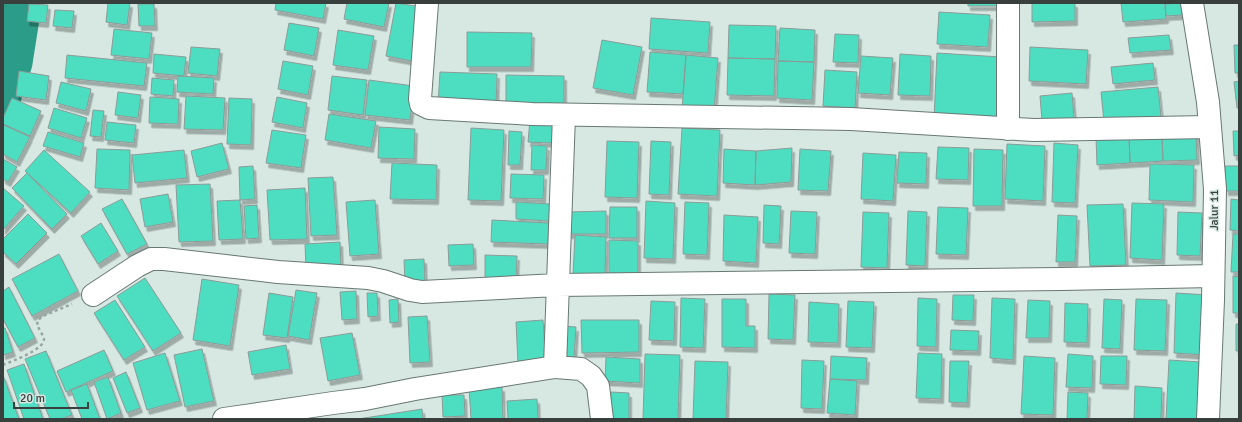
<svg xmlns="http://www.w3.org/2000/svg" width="1242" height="422" font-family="Signika,sans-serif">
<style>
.water{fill:#2b9c87}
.building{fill:#4ddec2;stroke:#8b9b97;filter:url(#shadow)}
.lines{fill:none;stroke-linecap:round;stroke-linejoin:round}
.street-casing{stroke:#687873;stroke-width:24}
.path{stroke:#99a6a2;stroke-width:2.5;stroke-dasharray:3 3;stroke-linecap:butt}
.street{stroke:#fff;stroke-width:22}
.labels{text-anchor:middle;stroke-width:3;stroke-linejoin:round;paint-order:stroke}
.street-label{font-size:12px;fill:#383f3d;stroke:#d7e8e3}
</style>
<defs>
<filter id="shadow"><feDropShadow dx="2.5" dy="4.5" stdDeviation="0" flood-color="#0004"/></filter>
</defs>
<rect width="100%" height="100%" fill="#d7e8e3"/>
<path class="water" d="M3 3H39L41 10 32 67 3 155Z"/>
<path class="building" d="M108 3H130L127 25 106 22Z
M276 3H326L323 19 275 10Z
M347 3H389L384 27 344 19Z
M396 3 422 7 412 61 386 56Z
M968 3H1005V6H968Z
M1032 3H1075V21L1032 22Z
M1121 3H1165L1166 19 1123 22Z
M1181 3 1182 15 1166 16 1165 4Z
M29 4 48 5 46 23 27 21Z
M138 4H154L155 26H139Z
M55 10 74 11 72 28 53 26Z
M939 12 990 15 988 47 937 44Z
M651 18 710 22 708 53 649 49Z
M289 23 319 28 314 56 284 50Z
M729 25 776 26 775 59 728 58Z
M780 28 815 30 814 62 778 61Z
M114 29 152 33 149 59 111 55Z
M338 30 374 36 368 70 333 65Z
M467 32 532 33 531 67H467Z
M835 34 859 35 858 63 833 62Z
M1169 35 1171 50 1130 53 1128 38Z
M602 40 642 47 633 95 593 88Z
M1234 45H1239V73H1235Z
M191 47 220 49 217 76 188 73Z
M1030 47 1088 50 1086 84 1029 81Z
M650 52 686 55 683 94 647 92Z
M937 53 1001 57 998 122 934 118Z
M154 54 186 57 184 76 153 73Z
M900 54 931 56 930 96 898 95Z
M67 55 147 63 144 86 65 78Z
M686 55 718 58 714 112 682 110Z
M861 56 893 58 890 95 858 93Z
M728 58 775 59 774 96 727 95Z
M283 61 313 66 308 95 278 89Z
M778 61 814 62 812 100 777 98Z
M1153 63 1155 80 1113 84 1111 67Z
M825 70 857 72 855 108 823 106Z
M19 71 49 76 46 100 16 96Z
M440 72 497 74 496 106 438 104Z
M506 75 564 76V109H506Z
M178 76 214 78 213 94 177 92Z
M332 76 367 80 363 115 328 110Z
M152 78 174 80 173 96 151 94Z
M369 80 414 86 410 120 365 115Z
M1239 81V108H1237L1234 82Z
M61 82 91 89 86 111 56 103Z
M1158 87 1161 117 1104 122 1101 92Z
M118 92 141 95 138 118 115 115Z
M1072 93 1074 119 1042 121 1040 96Z
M186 96 225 98 223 130 184 129Z
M150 97 179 99 178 124 149 123Z
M277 97 307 103 303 128 272 122Z
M12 98 41 111 30 136 3 124V118Z
M229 98 252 99 251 145 227 144Z
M54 108 87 118 81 138 48 128Z
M93 110 104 111 101 137 90 136Z
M329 114 376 121 371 148 325 140Z
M530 120 555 121 553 143 528 142Z
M107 122 136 125 134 143 105 140Z
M4 125 30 137 17 162 3 154V127Z
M379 127 415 129 414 159 378 158Z
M471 128 504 130 501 201 468 200Z
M682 128 720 130 717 196 678 194Z
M272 130 306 135 301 168 266 163Z
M509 131 522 132 520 165H508Z
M1233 131H1239V155L1234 156Z
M48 132 84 143 80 157 43 146Z
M1196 133 1197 160 1163 161 1162 135Z
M1162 135 1163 161 1130 163 1129 136Z
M1129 136 1130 163 1097 165 1096 138Z
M607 141 639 142 637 198 605 197Z
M651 141 671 142 669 195 649 194Z
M222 143 229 169 197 177 191 151Z
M1054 143 1078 145 1075 203 1052 202Z
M1007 144 1045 146 1043 201 1005 199Z
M532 145 547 146 546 170H531Z
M938 147 969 148 968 180 936 179Z
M792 148 791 182 755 185 756 151Z
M97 149 130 150 129 190 95 188Z
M724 149 756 151 755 185 723 183Z
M800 149 831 151 828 191 798 190Z
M974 149 1003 150 1002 206H973Z
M44 150 90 192 71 213 25 171Z
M184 150 187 178 135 183 132 155Z
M899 152 927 153 926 184 897 183Z
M863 153 896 155 893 201 861 199Z
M3 159 17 167 8 182 3 179Z
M392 163 437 165 436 200 390 199Z
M1150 164 1194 165 1193 202 1149 200Z
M253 166 255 199 240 200 239 167Z
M1225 166H1239V191H1226Z
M27 173 67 214 52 229 12 188Z
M511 174 544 175 543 199 510 198Z
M333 177 337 235 311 236 308 178Z
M210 184 213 241 179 242 176 185Z
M3 188 24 206 3 230Z
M305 188 307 239 270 240 267 190Z
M168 194 173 222 145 227 140 199Z
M122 199 147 244 127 254 102 209Z
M1231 199 1239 200V231L1230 230Z
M240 200 243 239 219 240 217 201Z
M375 200 379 254 350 256 346 202Z
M646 201 675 203 673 259 644 258Z
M516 202 550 204 549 221 516 219Z
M685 202 709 203 707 255 683 254Z
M1132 203 1164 204 1162 260 1130 258Z
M1123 204 1126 265 1090 266 1087 205Z
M257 205 259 238 246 239 244 206Z
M764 205 781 206 779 244 763 243Z
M610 207H637V238H609Z
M938 207 968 208 966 255 936 254Z
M606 211V234H569V212Z
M791 211 817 212 815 254 789 253Z
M908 211 927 212 925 266 906 265Z
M863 212 889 213 887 268 861 267Z
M1178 212 1202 213 1200 256 1177 255Z
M28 214 47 233 16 264 3 252V239Z
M724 215 758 217 756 263 723 261Z
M1058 215 1077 216 1075 262H1056Z
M492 220 549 223 548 244 491 242Z
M101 223 118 251 98 264 81 236Z
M1233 234H1239V272H1231Z
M575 235 606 237 605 276 573 275Z
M609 240 638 241V274L609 273Z
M340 242 341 268 306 269 305 244Z
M473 244 474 265 449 266 448 245Z
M59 254 78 291 32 316 12 279Z
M485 255 517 256 516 280 485 278Z
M424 259 425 283 405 284 404 260Z
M1233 276 1239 277V313H1233Z
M145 278 181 333 153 351 117 296Z
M202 279 239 285 230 346 193 340Z
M9 287 35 338 18 347 3 319V291Z
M296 290 317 293 309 340 288 336Z
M356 291 357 319 342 320 340 292Z
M269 293 293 297 287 338 263 335Z
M367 293H377L378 316 368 317Z
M1176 293 1208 295 1206 355 1174 353Z
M769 294 795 295 793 340 768 339Z
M953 295H974L973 321 952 320Z
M681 298 705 299 703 348 680 347Z
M918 298 937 299 936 347 917 346Z
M992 298 1015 299 1013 360 990 358Z
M398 299 399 322 390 323 389 300Z
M722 299H746V326H755V348L722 347Z
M1104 299 1122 300 1120 349 1102 348Z
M1136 299 1167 300 1165 351 1134 350Z
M115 300 145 347 124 360 94 313Z
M1028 300 1050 301 1049 338H1026Z
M651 301 675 302 674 341 649 340Z
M848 301 874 302 872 348 846 347Z
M809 302 839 304 838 343 808 342Z
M1065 303 1088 304 1087 343 1064 342Z
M427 316 430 362 410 363 408 317Z
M543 320 546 363 518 364 516 322Z
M581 320H639V352L582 353Z
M1236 324H1239V351H1236Z
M561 326 576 327 574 358 559 357Z
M3 328H5L13 352 3 355Z
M951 330 979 331 978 351 950 350Z
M352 333 360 375 328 381 320 338Z
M286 345 290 369 252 375 248 352Z
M202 349 214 401 185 407 174 355Z
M104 350 113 371 66 392 57 371Z
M46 351 72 415 61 419H50L25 359Z
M165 353 180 401 147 410 133 363Z
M918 353 942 354 941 399 916 398Z
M645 354 680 355 678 419H643Z
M1068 354 1093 356 1092 388 1066 387Z
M831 356 867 358 866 380 830 379Z
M1024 356 1055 358 1053 415 1021 414Z
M1101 356H1127L1126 385 1100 384Z
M606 357 640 359V383L605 381Z
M802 360 824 361 822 409 801 408Z
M1169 360 1201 362 1198 419H1166Z
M695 361 728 362 726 419H693Z
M950 361H969L967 403 949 402Z
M24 364 43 419H24L7 370Z
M126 372 140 408 127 413 113 378Z
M3 375 19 419H3Z
M108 377 121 413 107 419 94 382Z
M830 379 857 381 855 415 827 413Z
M87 384 100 419H82L71 390Z
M1135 386 1162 388 1161 419H1134Z
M502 387 503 419H471L469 388Z
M611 392 629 393V419H610Z
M1068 392 1088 393 1087 419H1067Z
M442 395H464L465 416 443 417Z
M537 399 538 419H508L507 401Z
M422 409 423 419H358Z"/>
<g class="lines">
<g class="street-casing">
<path id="street" d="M427 3 420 99 421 104 429 108 532 114 851 119 1034 130 1210 127
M1008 3V129
M1192 3 1208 102 1215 189 1213 300 1208 419
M93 295 137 266 151 259H164L278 272 368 278 383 281 410 290 422 292 557 285 1061 279 1213 276
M555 367 564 115
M224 419 333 403 365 399 415 389 555 367 581 369 591 376 598 386 602 419"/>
</g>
<path class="path" d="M3 365C12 361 44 350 44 339 43 335 39 329 37 325L38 320 43 316 72 304"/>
<use href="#street" class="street"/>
</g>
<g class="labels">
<g class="street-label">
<text transform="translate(1214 210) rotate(-90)" y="4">Jalur 11</text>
</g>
</g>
<rect width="1242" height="422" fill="none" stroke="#383f3d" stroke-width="8"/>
<path d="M14 402v6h74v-6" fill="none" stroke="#383f3d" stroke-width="2"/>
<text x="20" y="402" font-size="12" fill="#383f3d" stroke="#d7e8e3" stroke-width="3" paint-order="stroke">20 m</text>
</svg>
